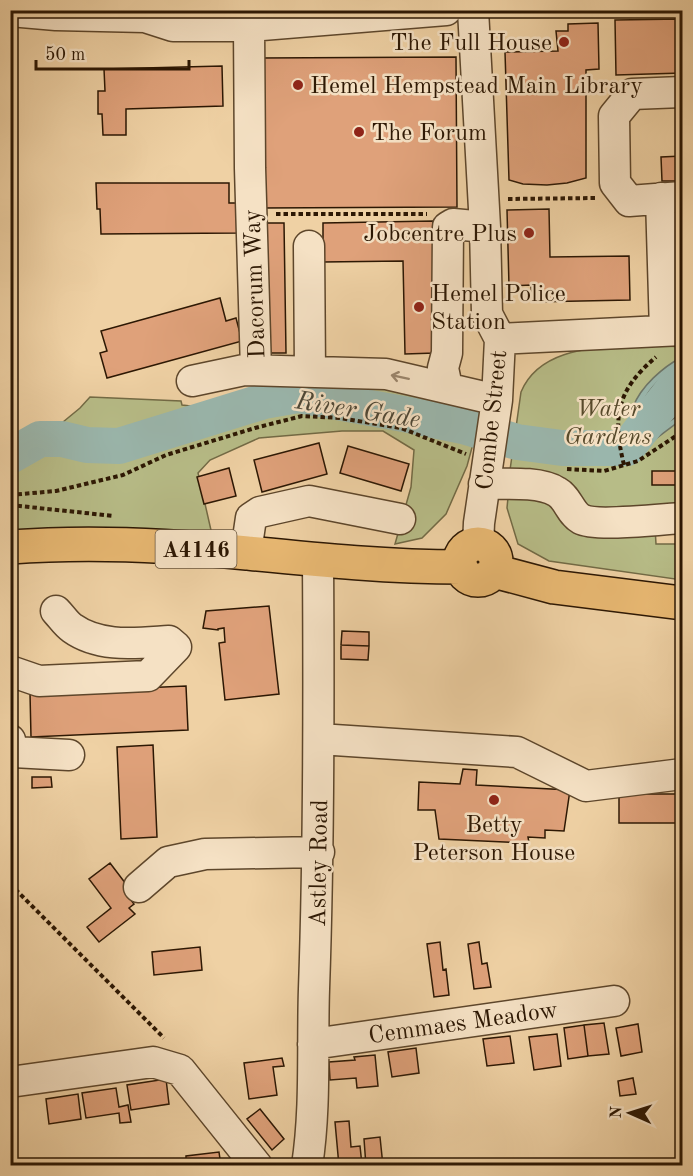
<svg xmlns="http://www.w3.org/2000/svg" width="693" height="1176" font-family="'Old Standard TT',serif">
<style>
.green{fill:#b7bc87;stroke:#726a45;stroke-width:1.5}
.water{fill:#9ab6ac;stroke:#6e7668;stroke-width:1.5}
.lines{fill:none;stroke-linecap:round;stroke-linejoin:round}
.shore{stroke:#636658;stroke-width:1.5}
.river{stroke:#9ab6ac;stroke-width:36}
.building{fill:#dfa17a;stroke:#2c1703;stroke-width:1.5}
.minor-casing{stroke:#5d462b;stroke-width:33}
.major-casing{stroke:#2c1703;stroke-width:36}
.path{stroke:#2c1703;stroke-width:4;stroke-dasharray:4.5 3;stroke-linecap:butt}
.minor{stroke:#f5e1c4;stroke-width:30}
.major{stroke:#e8b872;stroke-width:33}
.oneway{stroke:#9b866d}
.poi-dot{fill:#8f2418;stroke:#f5e1c4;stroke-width:2}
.labels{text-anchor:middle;stroke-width:5;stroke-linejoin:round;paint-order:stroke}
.shield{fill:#f5e1c4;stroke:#68543d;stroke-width:1.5}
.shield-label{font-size:22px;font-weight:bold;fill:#2c1703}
.poi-label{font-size:24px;fill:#2c1703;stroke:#f5e1c4;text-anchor:start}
.street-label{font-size:24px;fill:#2c1703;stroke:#f5e1c4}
.park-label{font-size:24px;font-style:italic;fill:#56492b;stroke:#f5e1c4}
.water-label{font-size:26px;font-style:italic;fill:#4d4736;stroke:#f5e1c4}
</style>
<rect width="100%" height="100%" fill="#efd1a4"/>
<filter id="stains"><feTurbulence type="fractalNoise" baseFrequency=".00333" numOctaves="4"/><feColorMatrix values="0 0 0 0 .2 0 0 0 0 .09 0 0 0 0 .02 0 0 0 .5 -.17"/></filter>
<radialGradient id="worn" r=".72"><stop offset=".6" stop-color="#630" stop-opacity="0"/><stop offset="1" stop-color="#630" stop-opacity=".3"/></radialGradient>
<path class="green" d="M638 344 682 347V512H591L510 470 521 392C540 347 597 348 638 344Z
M349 381 483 407 467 466 446 514 422 538 395 544 411 487 414 450 383 431H342L259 438 210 460 198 473 213 539 11 531V449L35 445 80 408 90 397 181 401 182 405 200 407 263 394 270 382Z
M509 487 655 527 656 544H682V580L549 561 518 544 507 508Z"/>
<path class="water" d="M682 357V419L634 455 627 451V441L629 440C630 429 630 417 633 407 641 386 663 367 682 357Z"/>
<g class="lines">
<path class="shore" d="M682 364C650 382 635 404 636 442L640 443 677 416 682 414
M682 372C664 384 645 402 644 425L648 427 674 409 682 407"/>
<path class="river" d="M10 456 40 439H62L87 445 119 446 264 401 298 395 409 415 463 426 517 442 562 448H627L679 382H682"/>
</g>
<path class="building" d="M682 19V73L616 75 615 20Z
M598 23 599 69 586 70V178L567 183 547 185 523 184 509 180 505 52 558 51 556 31H568V24Z
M456 57 457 207 261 208 260 58Z
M222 66 223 106 126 109V135H103L102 114H98V91H105L104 69Z
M682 156V181H662L661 157Z
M96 183H229V203H237V233L101 234 100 209H97Z
M549 209 550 257 629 256 630 300 532 302 531 285 509 286 507 210Z
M433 221 435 353 405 354 403 261 323 262V223Z
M265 223H284L286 353H267Z
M220 298 226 321 236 318 242 341 107 378 100 353 107 351 101 331Z
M319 443 327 474 262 492 254 460Z
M348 446 409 464 401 491 340 473Z
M229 468 236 496 204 504 197 477Z
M652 471H681V485H652Z
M269 606 279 694 225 700 219 643 225 642 224 628 218 629V630L203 628 206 611Z
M342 631 369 632V646L341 645Z
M341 645 369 646 368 660 341 659Z
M186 686 188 730 31 737 30 693Z
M153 745 157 837 121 839 117 747Z
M463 769 477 770 476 785 570 790 564 831 545 830V838L528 837 529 843 439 839 435 810H418L419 782 460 784Z
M32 777H51L52 787 32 788Z
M619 794H682V823H619Z
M110 863 129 888 125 892 134 904 129 908 135 914 99 942 87 927 111 908 89 879Z
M440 942 443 970 446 969 449 995 434 997 427 944Z
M479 942 482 964 487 963 491 987 474 989 468 944Z
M200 947 202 970 154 975 152 952Z
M604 1023 609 1054 588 1056 584 1025Z
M638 1024 642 1052 621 1056 616 1028Z
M584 1025 588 1056 568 1059 564 1028Z
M557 1034 561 1066 534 1070 529 1037Z
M510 1036 514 1063 487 1066 483 1039Z
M416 1048 419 1073 392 1077 388 1052Z
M375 1055 378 1086 357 1088 356 1078 330 1080 329 1062 355 1060 354 1057Z
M282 1058 284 1066 273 1067 277 1095 249 1099 244 1063Z
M633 1078 636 1094 620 1096 618 1081Z
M166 1079 169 1104 131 1110 127 1085Z
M116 1088 119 1107 128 1105 131 1122 120 1123 119 1113 86 1118 82 1093Z
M78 1094 81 1119 49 1124 46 1099Z
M260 1109 284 1139 272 1150 247 1119Z
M349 1121 351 1147 360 1146 362 1165 339 1166 335 1122Z
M380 1137 383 1166H366L364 1139Z
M219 1152 221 1166H175L174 1164 186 1162V1156Z"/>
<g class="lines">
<g class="minor-casing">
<path id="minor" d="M473 10 485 227 487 314 500 339 497 400 479 523 478 545
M10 11 56 15 145 17 173 26H249L446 10
M249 26 250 168 256 370
M682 92 632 94 614 116 615 183 629 201 682 197
M661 198 665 331
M309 246 310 371
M500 339 682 330
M192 381 244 370 386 374 497 400
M447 387 443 368 447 353 448 227 453 224 485 227
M484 484C505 484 540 481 557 492 568 498 570 513 581 519 596 527 663 519 682 518
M246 552 251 518 260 512 309 501 400 519
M10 671 39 681 148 676 176 647 169 641C136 643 100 648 72 628 66 624 61 616 56 611
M319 739 517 752 586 786 682 774
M10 740 13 752 69 755
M139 887 168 862 205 854 319 852
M313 1044 614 1001
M10 1082 153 1062 180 1070 257 1166
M307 1166C316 1107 312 1048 314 989 319 846 319 704 318 561"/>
</g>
<g class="major-casing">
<path id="major" d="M460 562a18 18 0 1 1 36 0a18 18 0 1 1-36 0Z
M10 547C88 541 170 545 247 553 319 560 390 567 461 567
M494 571 554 587 682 603"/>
</g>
<path class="path" d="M508 199 597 198
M276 214H427
M624 465C612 416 617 390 656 357
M567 469 604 471 638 461 682 432
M10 495 56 491 123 475 166 455 255 428 302 416 340 418 401 428 466 454
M10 505 114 516
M10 884 164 1038"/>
<use href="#minor" class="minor"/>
<use href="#major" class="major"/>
</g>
<defs><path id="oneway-shaft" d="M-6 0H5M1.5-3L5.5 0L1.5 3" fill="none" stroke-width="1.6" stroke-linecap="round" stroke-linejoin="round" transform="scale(1.5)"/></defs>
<use class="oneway" href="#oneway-shaft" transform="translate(400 377) rotate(-168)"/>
<g class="poi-dot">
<circle cx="564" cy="42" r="6"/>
<circle cx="298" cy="85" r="6"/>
<circle cx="359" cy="132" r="6"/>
<circle cx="529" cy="233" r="6"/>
<circle cx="419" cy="307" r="6"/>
<circle cx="494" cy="800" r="6"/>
</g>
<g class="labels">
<rect class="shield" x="155.5" y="530" width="81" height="38" rx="4.5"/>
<g class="shield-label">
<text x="196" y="557">A4146</text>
</g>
<g class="poi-label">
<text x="552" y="50" text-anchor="end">The Full House</text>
<text x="310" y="93">Hemel Hempstead Main Library</text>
<text x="371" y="140">The Forum</text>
<text x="517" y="241" text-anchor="end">Jobcentre Plus</text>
<text x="431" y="301">Hemel Police<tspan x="431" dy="28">Station</tspan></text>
<text x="494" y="832" text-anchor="middle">Betty<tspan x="494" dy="28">Peterson House</tspan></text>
</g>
<g class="street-label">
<text transform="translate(254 284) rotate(-92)" y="8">Dacorum Way</text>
<text transform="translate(491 420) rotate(-84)" y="8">Combe Street</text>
<text transform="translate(318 863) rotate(-89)" y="8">Astley Road</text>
<text transform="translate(463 1022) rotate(-8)" y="8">Cemmaes Meadow</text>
</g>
<g class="park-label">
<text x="608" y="416">Water<tspan x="608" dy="28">Gardens</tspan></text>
</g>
<g class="water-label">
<text transform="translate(358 409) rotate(9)" y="9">River Gade</text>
</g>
</g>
<rect width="693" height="1176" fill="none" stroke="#efd1a4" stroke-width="36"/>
<rect x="12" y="12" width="669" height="1152" fill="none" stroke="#2c1703" stroke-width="3"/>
<rect x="18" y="18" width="657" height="1140" fill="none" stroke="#2c1703" stroke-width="1.5"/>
<g transform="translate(630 1113) rotate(273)" stroke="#f5e1c4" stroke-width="4.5" paint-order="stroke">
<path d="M0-4.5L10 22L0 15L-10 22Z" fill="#2c1703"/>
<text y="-9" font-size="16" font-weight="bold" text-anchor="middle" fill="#2c1703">N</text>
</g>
<path d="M36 60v9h153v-9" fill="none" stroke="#2c1703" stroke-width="3"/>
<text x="45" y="60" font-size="18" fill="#2c1703" stroke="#f5e1c4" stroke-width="4.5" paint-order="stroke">50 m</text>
<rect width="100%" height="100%" filter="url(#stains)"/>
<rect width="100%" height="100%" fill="url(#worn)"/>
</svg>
